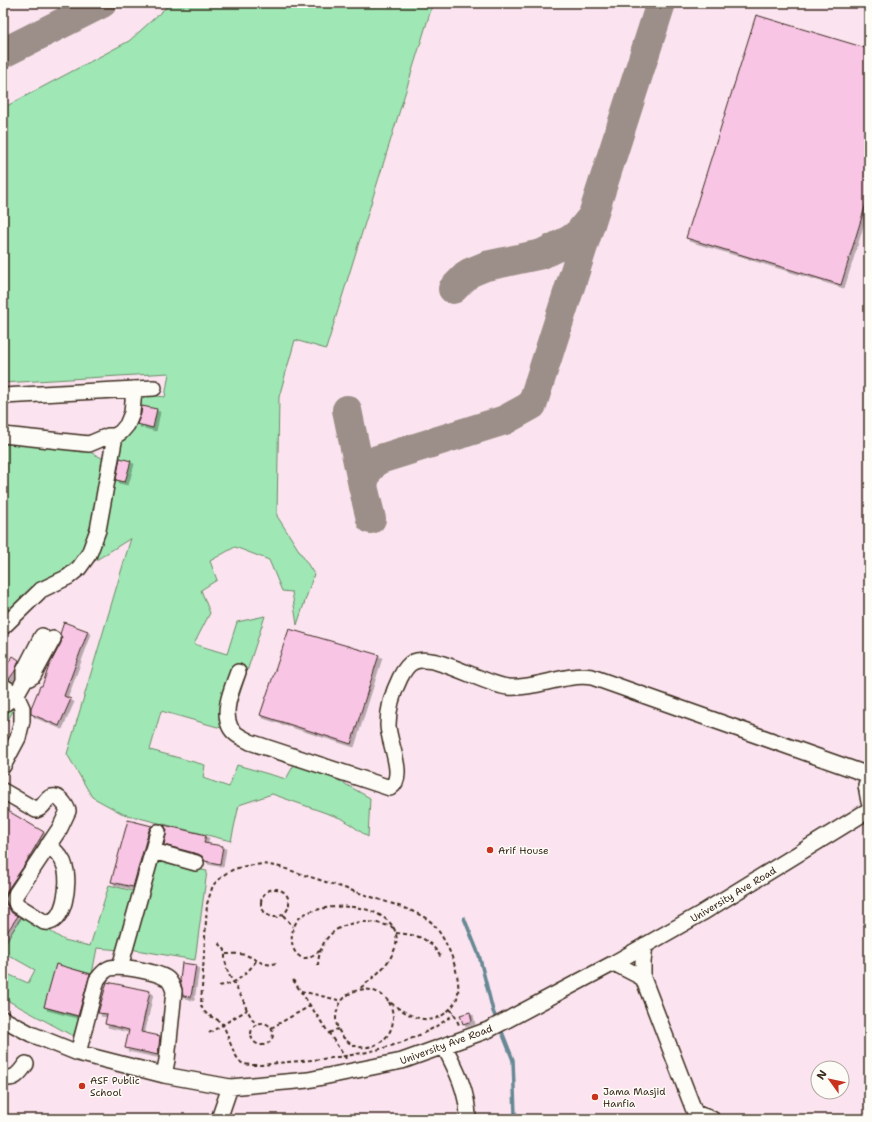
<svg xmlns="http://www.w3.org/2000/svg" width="872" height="1122" font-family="'Shantell Sans',sans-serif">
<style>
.built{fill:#fbe4ef;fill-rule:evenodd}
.green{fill:#9fe7b4;stroke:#6d8869}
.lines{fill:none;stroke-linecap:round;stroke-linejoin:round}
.stream{stroke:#668894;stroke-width:3.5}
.taxiway{stroke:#9c8e88;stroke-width:30}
.building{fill:#f8c5e5;stroke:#3b2a1e;filter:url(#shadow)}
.minor-casing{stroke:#3b2a1e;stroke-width:18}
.path{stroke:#3b2a1e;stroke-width:2;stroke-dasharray:4 3;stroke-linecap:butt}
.minor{stroke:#fdfcf7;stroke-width:15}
.poi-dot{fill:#c8321e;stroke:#fdfcf7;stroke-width:1.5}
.labels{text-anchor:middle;stroke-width:3;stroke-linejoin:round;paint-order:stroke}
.poi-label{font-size:10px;fill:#3b2a1e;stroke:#fdfcf7;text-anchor:start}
.street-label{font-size:10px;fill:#3b2a1e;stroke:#fdfcf7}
</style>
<defs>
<filter id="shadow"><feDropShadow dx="3" dy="3" stdDeviation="0" flood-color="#0004"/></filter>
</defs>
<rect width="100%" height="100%" fill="#fcf1f3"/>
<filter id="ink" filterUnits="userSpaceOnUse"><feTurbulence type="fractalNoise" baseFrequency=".025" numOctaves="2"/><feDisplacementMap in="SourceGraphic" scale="8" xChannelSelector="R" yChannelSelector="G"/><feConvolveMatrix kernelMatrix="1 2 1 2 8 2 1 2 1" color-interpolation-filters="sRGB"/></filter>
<g filter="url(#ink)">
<path class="built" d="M3 3H869V1119H3ZM818 1068H842V1092H818Z"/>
<path class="green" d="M171 3H433L326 349 295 340 279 397 277 516 314 574 297 625 292 592 282 591 269 560 235 547 210 561 217 580 201 590 210 613 194 644 227 654 237 622 265 616 228 730 161 711 150 750 205 765 203 778 229 787 237 765 286 779 295 763 338 780 370 798 368 837 343 819 272 794 239 805 231 841 123 814 92 797 67 754 131 538 90 564 121 436 141 394 165 397 169 373 3 383V108L129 41Z
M3 443 84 449 106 460 93 532 78 565 3 622Z
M14 709 3 729V711Z
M156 861 207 871 195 960 130 949Z
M109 885 137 892 120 950 97 948 92 974 57 965 44 1007 80 1017 73 1036 3 998V972L28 983 35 970 3 952V947L23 914 64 940 90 946Z"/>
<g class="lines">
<path class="stream" d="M464 918 479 955 493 1011 497 1021
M500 1027 513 1060 515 1115 514 1119"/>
<path class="taxiway" d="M3 53 102 3
M453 289 469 273 486 266 542 254 570 240 579 233 592 217
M347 410 363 486
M371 519 363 486 366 473 377 460 505 420 532 405 661 3"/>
</g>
<path class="building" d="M756 15 869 49V194L841 285 686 238Z
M142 406 157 409 153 428 137 424 141 414Z
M120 458 131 461 125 482 116 480Z
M64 622 88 631 64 696 71 699 59 726 31 714V708L40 686H42L49 666 61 643 62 638 60 634Z
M289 629 379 655 351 744 260 715Z
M13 656 19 660 15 671 9 679 3 677V659L8 663Z
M3 808 44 832 24 866 8 889 3 902Z
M128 820 152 826 149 830 133 887 111 882Z
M164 825 206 835 204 843 223 846 220 864 205 861 202 856 198 854 164 845 167 830Z
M3 903 8 906 12 913 18 916 3 938Z
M182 963 196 965 191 997 183 996 182 988 180 980Z
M56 964 90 974 78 1016 44 1007Z
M107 982 150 991 141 1032 160 1036 158 1055 125 1048 129 1030 105 1024 107 1014 98 1013Z
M470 1012 472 1021 463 1024 460 1015Z"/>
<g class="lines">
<g class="minor-casing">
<path id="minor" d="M3 396 154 388
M3 435 89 444 108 436H115L121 432 127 425 132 413 134 389
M3 627 41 590 68 577 79 568 89 554 98 530 115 436
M238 672C232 689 222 710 230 727 234 735 243 738 250 742L390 788C407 777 388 742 388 725 388 709 393 692 400 678 403 672 407 665 413 662 435 652 484 685 508 687 537 689 564 673 592 677L869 775
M24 681V671L42 636
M3 686 16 695 22 708V721L18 738 3 766
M3 705 16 695 24 681 33 676 53 639
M869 779 866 785 869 802
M3 791 36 810C43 808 43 804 48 799 57 792 65 803 68 811L60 828 16 894 14 899 17 905 44 922C65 926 70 882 65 867 63 858 56 851 48 845
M153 851 196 863
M614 963 643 978 695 1113 712 1119
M120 967 158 832
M643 978V962L645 945
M3 1019 31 1034 78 1053 164 1075 230 1087 308 1080 402 1061 488 1030 614 963 702 913 869 810
M444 1046C456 1069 468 1092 468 1119
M78 1053 97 980C100 976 104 970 110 968 122 965 156 972 166 978 171 981 172 986 174 991L167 1060 164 1075
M3 1077C15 1081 20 1072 26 1064
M219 1119 230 1087"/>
</g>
<path class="path" d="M261 903a14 14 0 1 1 28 0a14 14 0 1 1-28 0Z
M283 915 293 927
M396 933C420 935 429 938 442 959
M219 943 225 950V960L228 973 243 1000 247 1010 256 1025
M320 951C316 953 311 957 306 958 288 959 285 920 309 912 333 904 368 903 388 921 395 927 398 936 396 945 391 964 373 978 359 989
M226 954C232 954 239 953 245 955 257 958 263 968 276 963
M318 966C319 924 360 914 394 928
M293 980 347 1060
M219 986C236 984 246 975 256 961
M301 991 342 1001
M389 1002C407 1039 360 1064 341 1034 336 1027 335 1019 337 1011 339 1004 343 998 349 994 360 987 373 988 383 996 386 998 387 1000 390 1002 402 1012 424 1025 439 1017 446 1014 455 1005 457 998 463 977 447 939 433 924 426 916 407 909 396 905L280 867 263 864 246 866 234 869 225 874 213 885 207 904 201 1005C205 1019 219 1016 224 1027 228 1035 235 1062 244 1064 257 1067 274 1063 287 1062 344 1058 407 1051 454 1014
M450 1009 454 1014 460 1027
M251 1034a11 11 0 1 1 22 0a11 11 0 1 1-22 0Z
M271 1028 310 1006
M209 1033 247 1010
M329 1033 338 1029"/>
<use href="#minor" class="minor"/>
</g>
</g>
<g class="poi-dot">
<circle cx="490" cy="850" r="4"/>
<circle cx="82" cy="1086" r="4"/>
<circle cx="595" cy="1097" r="4"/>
</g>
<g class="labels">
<g class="poi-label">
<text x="498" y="854">Arif House</text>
<text x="90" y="1084">ASF Public<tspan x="90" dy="12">School</tspan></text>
<text x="603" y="1095">Jama Masjid<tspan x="603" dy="12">Hanfia</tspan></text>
</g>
<g class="street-label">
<text transform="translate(733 894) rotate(-31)" y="4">University Ave Road</text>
<text transform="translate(446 1044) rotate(-20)" y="4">University Ave Road</text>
</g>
</g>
<rect width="872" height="1122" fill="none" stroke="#fdfcf7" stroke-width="16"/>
<rect x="8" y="8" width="856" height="1106" fill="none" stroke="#3b2a1e" stroke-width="1.5" filter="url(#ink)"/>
<g transform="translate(830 1080) rotate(303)"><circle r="19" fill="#fdfcf7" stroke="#afa8a0"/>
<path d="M0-3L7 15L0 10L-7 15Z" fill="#c8321e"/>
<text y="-6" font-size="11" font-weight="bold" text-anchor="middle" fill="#3b2a1e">N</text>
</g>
</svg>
